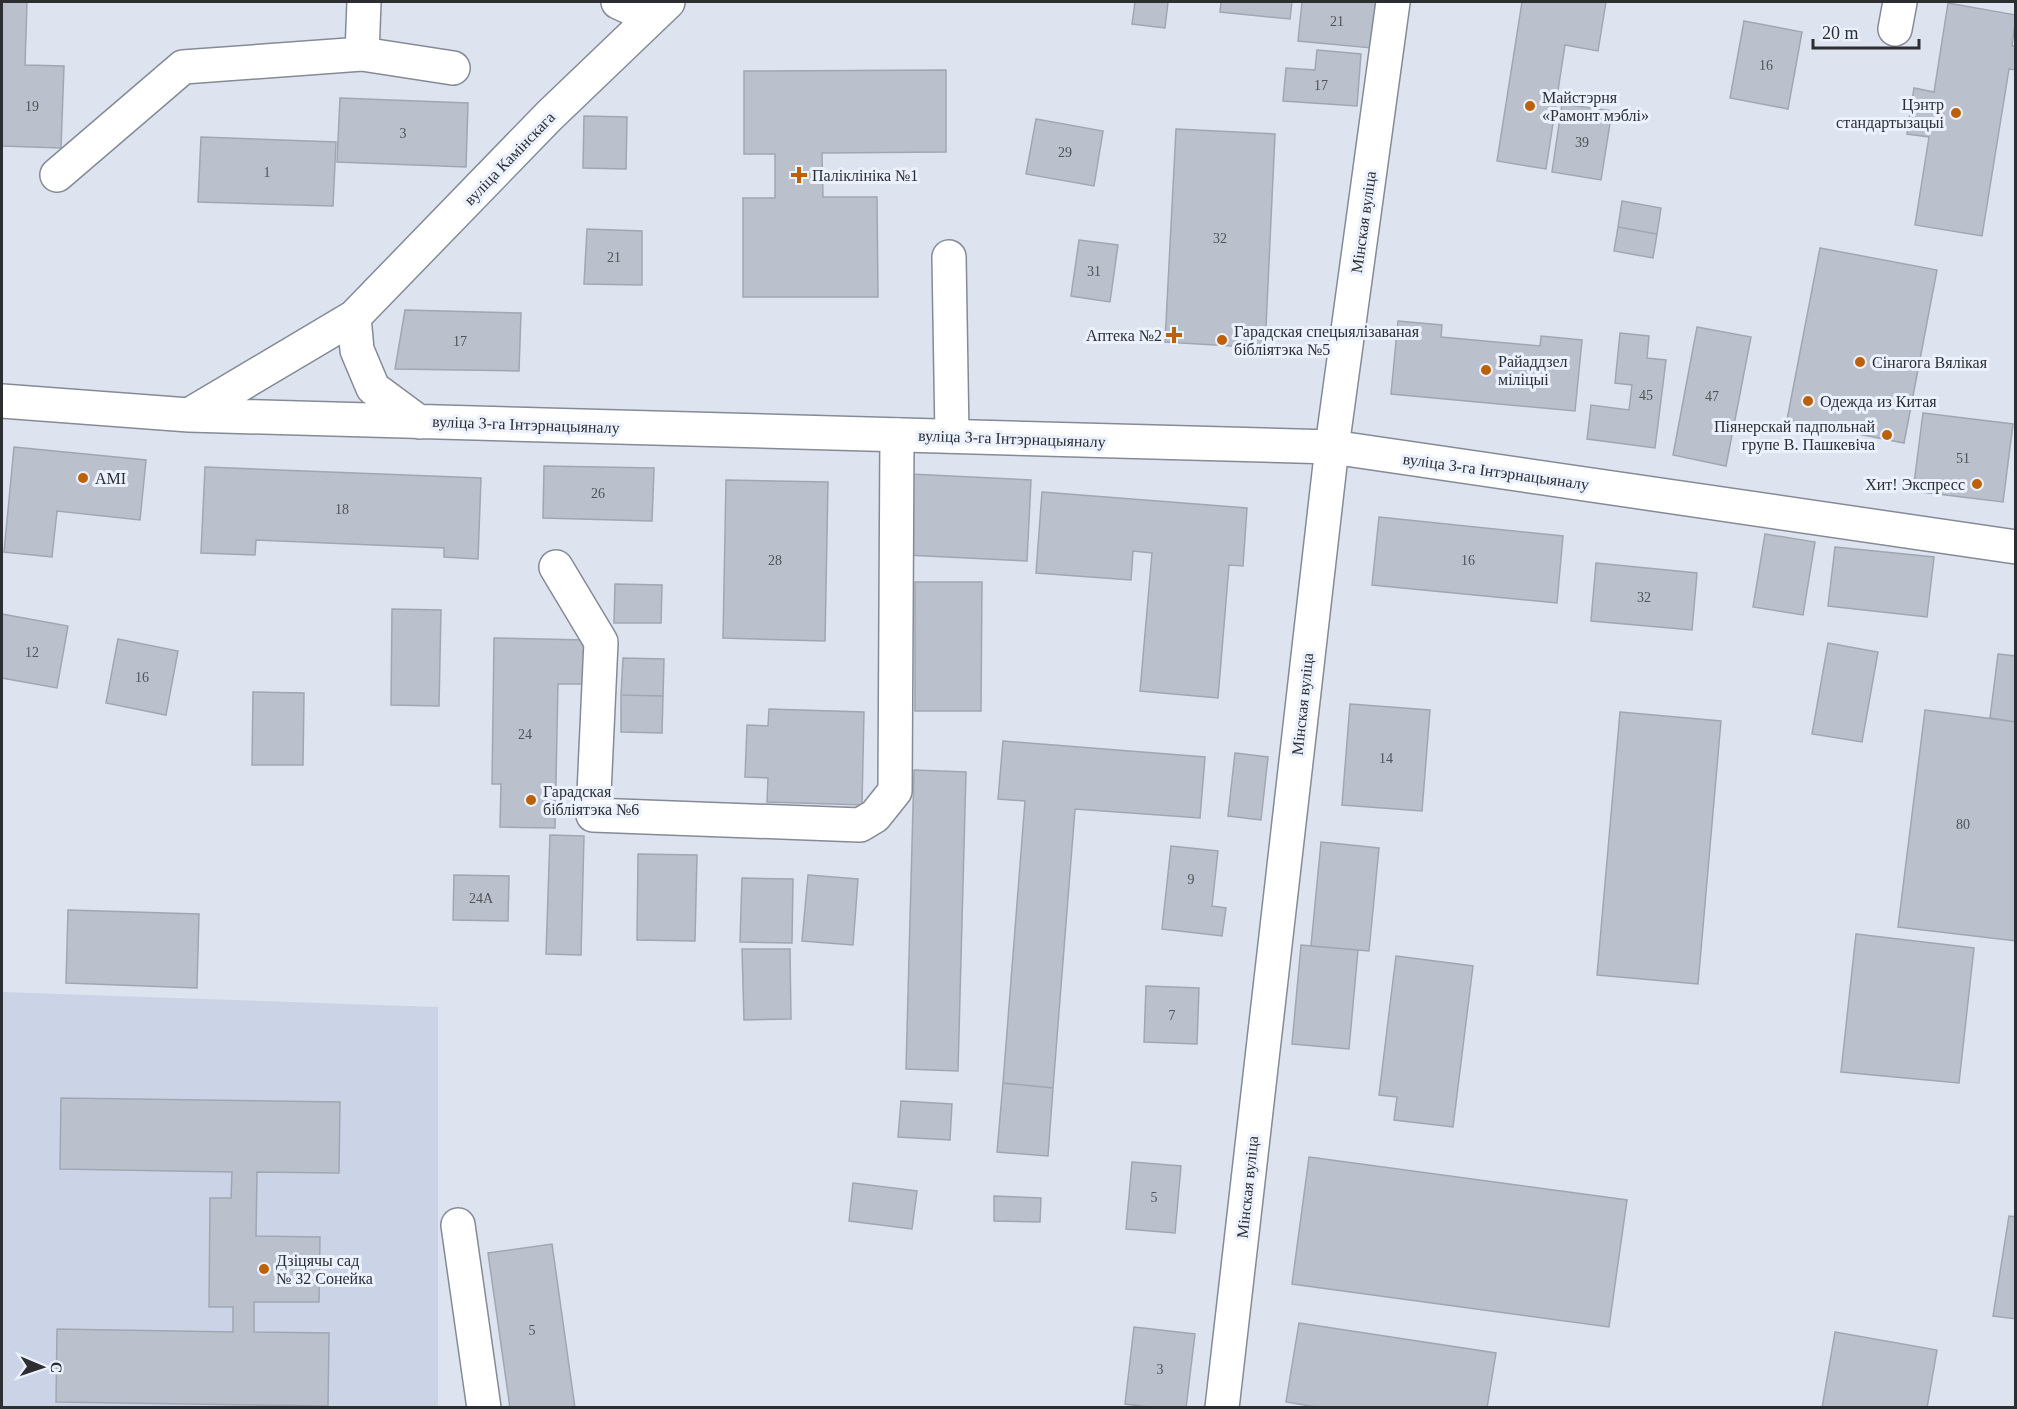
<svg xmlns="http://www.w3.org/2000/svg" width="2017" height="1409" font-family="Georgia,serif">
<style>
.built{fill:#cbd4e6}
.building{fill:#bbc1cc;stroke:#a1a7b2;stroke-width:1.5}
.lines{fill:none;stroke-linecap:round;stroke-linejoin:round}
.minor-casing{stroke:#858b96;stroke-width:36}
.major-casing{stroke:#858b96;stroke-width:36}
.minor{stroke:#fff;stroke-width:33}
.major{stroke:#fff;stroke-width:33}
.poi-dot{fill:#bc6108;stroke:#ebf1fd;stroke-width:2}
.labels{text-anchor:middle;stroke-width:6;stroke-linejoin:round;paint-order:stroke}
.number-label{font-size:14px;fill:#505358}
.poi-label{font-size:16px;fill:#2c2e32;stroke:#ebf1fd;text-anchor:start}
.street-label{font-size:16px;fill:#2c2e32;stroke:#ebf1fd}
</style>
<rect width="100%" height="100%" fill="#dde3ef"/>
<path class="built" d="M2 992 438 1007V1407L2 1408Z"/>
<path class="building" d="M2 2H27L25 65 64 66 61 148 2 146Z
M1135 2H1168L1165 28 1132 24Z
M1221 2H1292L1290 19 1220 12Z
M1302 2H1376L1372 48 1298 41Z
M1522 2H1606L1598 51 1565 45 1546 169 1497 161Z
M1948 3 2016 15 2012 46H2016V70L2009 69 1982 236 1915 225 1929 137 1907 134 1914 88 1934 92Z
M1744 21 1802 32 1788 109 1730 98Z
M1317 50 1361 54 1357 106 1283 101 1286 68 1315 70Z
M946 70V152L822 153 823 197H877L878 297H743V198H775V154H744V71Z
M340 98 468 103 466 167 337 162Z
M1562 104 1612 111 1601 180 1552 172Z
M584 116 627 117 626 169 583 168Z
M1036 119 1103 131 1094 186 1026 174Z
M1176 129 1275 134 1265 348 1165 342Z
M201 137 336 142 333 206 198 202Z
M1622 201 1661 208 1657 234 1618 227Z
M1618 227 1657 234 1653 258 1614 251Z
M587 229 642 231V285L584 284Z
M1079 240 1118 245 1110 302 1071 296Z
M1820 248 1937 270 1904 443 1787 420Z
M405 310 521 313 519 371 395 369Z
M1398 321 1442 325 1441 337 1540 346 1541 336 1582 340 1575 411 1391 394Z
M1697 327 1751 337 1726 466 1673 455Z
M1620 333 1649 336 1647 358 1666 360 1655 448 1587 439 1591 405 1629 410 1632 385 1615 383Z
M1923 413 2013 424 2003 502 1913 491Z
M14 447 146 460 140 520 57 511 52 557 4 552Z
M544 466 654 468 652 521 543 518Z
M205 467 481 478 478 559 444 557V548L256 540 255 555 201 553Z
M910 474 1031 480 1027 561 906 555Z
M726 480 828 482 825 641 723 638Z
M1042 492 1247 508 1243 566 1229 565 1218 698 1140 691 1152 553 1133 551 1131 580 1036 573Z
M1379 517 1563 536 1557 603 1372 585Z
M1765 534 1815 542 1803 615 1753 607Z
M1835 547 1934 557 1927 617 1828 606Z
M1596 563 1697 573 1692 630 1591 621Z
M915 582H982L981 711H915Z
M615 584 662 585 661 623H614Z
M392 609 441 610 439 706 391 705Z
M2 614 68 626 57 688 2 678Z
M494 638 585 640V684H558L555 828 500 827 501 784H492Z
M118 639 178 651 166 715 106 703Z
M1828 643 1878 652 1862 742 1812 734Z
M1998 654 2016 656V722L1990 718Z
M623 658 664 659 663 696 621 695Z
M253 692 304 693 303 765H252Z
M621 695 663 696 662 733 621 732Z
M1350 704 1430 710 1422 811 1342 805Z
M769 709 864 712 862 805 767 802 768 778 745 777 747 725 768 726Z
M1925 710 2016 722V941L1898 927Z
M1620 712 1721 721 1698 984 1597 975Z
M1003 741 1205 757 1200 818 1075 809 1053 1088 1003 1083 1025 801 998 799Z
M1235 753 1268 757 1261 820 1228 816Z
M914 770 966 772 958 1071 906 1069Z
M550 835 584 836 581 955 546 954Z
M1321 842 1379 848 1369 951 1311 946Z
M1171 846 1218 851 1212 906 1226 908 1222 936 1162 929Z
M638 854 697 855 695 941 637 940Z
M454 875 509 876 508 921 453 920Z
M808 875 858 879 853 945 802 941Z
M742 878 793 879 792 943 740 942Z
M68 910 199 914 197 988 66 983Z
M1856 934 1974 948 1959 1083 1841 1072Z
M1301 945 1358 950 1349 1049 1292 1044Z
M742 949H790L791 1019 744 1020Z
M1396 956 1473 966 1453 1127 1394 1120 1397 1097 1379 1095Z
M1146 986 1199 988 1197 1044 1144 1042Z
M1003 1083 1053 1088 1048 1156 997 1152Z
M61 1098 340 1102 339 1173 257 1172 256 1236 320 1237 319 1302H254V1332L329 1333 328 1406 56 1402 57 1329 233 1332V1307H209L210 1198H231L232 1172 60 1169Z
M901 1101 952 1104 950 1140 898 1137Z
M1309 1157 1627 1200 1609 1327 1292 1284Z
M1132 1162 1181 1166 1175 1233 1126 1229Z
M853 1183 917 1191 912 1229 849 1221Z
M994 1196 1041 1198 1040 1222 994 1221Z
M2009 1216 2016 1217V1319L1993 1316Z
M552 1244 575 1408H510L488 1253Z
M1299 1323 1496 1353 1487 1408H1322L1286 1402Z
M1134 1327 1195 1334 1186 1408H1157L1125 1404Z
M1835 1332 1937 1350 1927 1408H1822Z"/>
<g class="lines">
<g class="minor-casing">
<path id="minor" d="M364 2 362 54 453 68
M618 2 650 17
M1895 29 1900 2
M57 175 183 67 362 54
M949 257 952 436
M556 567 601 642 593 815 860 825 875 816 895 791 897 435
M458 1225 484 1408
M1222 1408 1332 447 1393 2"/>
</g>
<g class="major-casing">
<path id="major" d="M354 317 357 350 373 388 419 422
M2 401 189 415 1332 447 2016 547
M189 415 354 317 549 116 668 2"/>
</g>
<use href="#minor" class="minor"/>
<use href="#major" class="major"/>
</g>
<g class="poi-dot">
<circle cx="1530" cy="106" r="6"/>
<circle cx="1956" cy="113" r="6"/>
<path d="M796 166h6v6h6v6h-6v6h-6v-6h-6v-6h6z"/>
<path d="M1171 326h6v6h6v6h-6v6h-6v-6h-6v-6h6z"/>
<circle cx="1222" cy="340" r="6"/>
<circle cx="1860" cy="362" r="6"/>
<circle cx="1486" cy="370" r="6"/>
<circle cx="1808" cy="401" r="6"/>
<circle cx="1887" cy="435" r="6"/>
<circle cx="83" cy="478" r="6"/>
<circle cx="1977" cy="484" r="6"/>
<circle cx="531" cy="800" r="6"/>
<circle cx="264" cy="1269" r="6"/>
</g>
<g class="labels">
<g class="number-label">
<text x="1337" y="26">21</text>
<text x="1766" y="70">16</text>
<text x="1321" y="90">17</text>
<text x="32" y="111">19</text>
<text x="403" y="138">3</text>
<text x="1582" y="147">39</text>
<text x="1065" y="157">29</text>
<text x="267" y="177">1</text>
<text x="1220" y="243">32</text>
<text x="614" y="262">21</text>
<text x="1094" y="276">31</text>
<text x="460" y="346">17</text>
<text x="1646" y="400">45</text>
<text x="1712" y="401">47</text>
<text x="1963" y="463">51</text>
<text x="598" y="498">26</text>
<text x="342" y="514">18</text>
<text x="775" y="565">28</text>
<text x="1468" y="565">16</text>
<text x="1644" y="602">32</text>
<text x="32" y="657">12</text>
<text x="142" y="682">16</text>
<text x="525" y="739">24</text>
<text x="1386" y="763">14</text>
<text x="1963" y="829">80</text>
<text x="1191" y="884">9</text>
<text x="481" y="903">24А</text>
<text x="1172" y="1020">7</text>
<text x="1154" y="1202">5</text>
<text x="532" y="1335">5</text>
<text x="1160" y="1374">3</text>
</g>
<g class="poi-label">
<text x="1542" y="103">Майстэрня<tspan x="1542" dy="18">«Рамонт мэблі»</tspan></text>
<text x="1944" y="110" text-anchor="end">Цэнтр<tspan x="1944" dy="18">стандартызацыі</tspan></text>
<text x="812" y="181">Паліклініка №1</text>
<text x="1234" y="337">Гарадская спецыялізаваная<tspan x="1234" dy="18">бібліятэка №5</tspan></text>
<text x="1162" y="341" text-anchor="end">Аптека №2</text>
<text x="1498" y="367">Райаддзел<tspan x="1498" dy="18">міліцыі</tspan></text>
<text x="1872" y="368">Сінагога Вялікая</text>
<text x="1820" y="407">Одежда из Китая</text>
<text x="1875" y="432" text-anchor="end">Піянерскай падпольнай<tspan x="1875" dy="18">групе В. Пашкевіча</tspan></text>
<text x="95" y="484">АМІ</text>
<text x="1965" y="490" text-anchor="end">Хит! Экспресс</text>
<text x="543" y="797">Гарадская<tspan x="543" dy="18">бібліятэка №6</tspan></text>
<text x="276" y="1266">Дзіцячы сад<tspan x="276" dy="18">№ 32 Сонейка</tspan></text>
</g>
<g class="street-label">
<text transform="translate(509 158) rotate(-46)" y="6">вуліца Камінскага</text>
<text transform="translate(1363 222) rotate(-82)" y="6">Мінская вуліца</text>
<text transform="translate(526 424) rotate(2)" y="6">вуліца 3-га Інтэрнацыяналу</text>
<text transform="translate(1012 438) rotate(2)" y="6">вуліца 3-га Інтэрнацыяналу</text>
<text transform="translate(1496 471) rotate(8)" y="6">вуліца 3-га Інтэрнацыяналу</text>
<text transform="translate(1302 704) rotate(-84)" y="6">Мінская вуліца</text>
<text transform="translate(1247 1187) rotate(-84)" y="6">Мінская вуліца</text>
</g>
</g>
<rect width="2017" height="1409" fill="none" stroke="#2c2e32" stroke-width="6"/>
<g transform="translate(42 1367) rotate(92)" stroke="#ebf1fd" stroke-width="4.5" paint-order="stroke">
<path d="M0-4.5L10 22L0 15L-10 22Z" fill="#2c2e32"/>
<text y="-9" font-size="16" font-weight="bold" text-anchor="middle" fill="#2c2e32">С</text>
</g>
<path d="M1813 39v9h106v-9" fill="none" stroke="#2c2e32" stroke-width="3"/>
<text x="1822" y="39" font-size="18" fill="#2c2e32" stroke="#ebf1fd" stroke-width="4.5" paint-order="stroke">20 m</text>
</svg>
